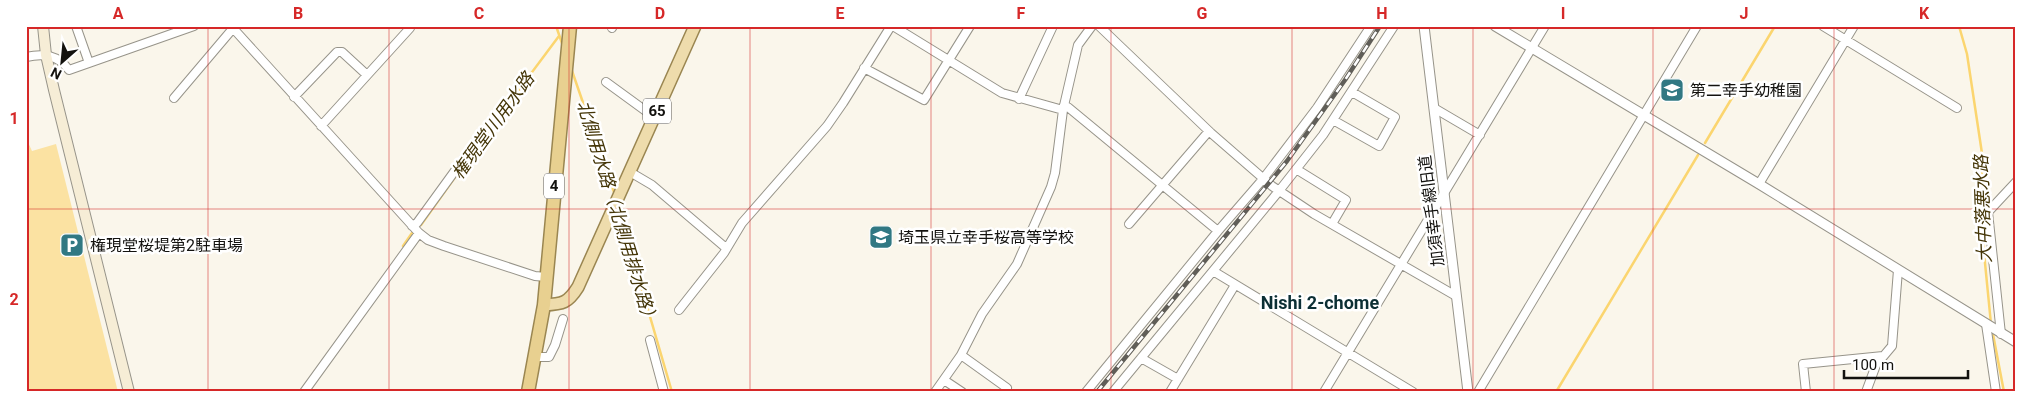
<svg xmlns="http://www.w3.org/2000/svg" width="2042" height="418" font-family="Roboto,'Noto Sans JP',sans-serif">
<style>
.green{fill:#fbe2a2}
.lines{fill:none;stroke-linecap:round;stroke-linejoin:round}
.stream{stroke:#fbd56f;stroke-width:2.5}
.minor-casing{stroke:#97948a;stroke-width:10}
.tertiary-casing{stroke:#97948a;stroke-width:11}
.secondary-casing{stroke:#97948a;stroke-width:12}
.primary-casing{stroke:#9a8651;stroke-width:14}
.trunk-casing{stroke:#9a8651;stroke-width:15}
.minor{stroke:#fff;stroke-width:8}
.tertiary{stroke:#fff;stroke-width:9}
.secondary{stroke:#f6edd6;stroke-width:10}
.primary{stroke:#eedcac;stroke-width:11}
.trunk{stroke:#e8d090;stroke-width:12}
.rail-casing{stroke:#605e58;stroke-width:4.5}
.rail{stroke:#fff;stroke-width:2.5;stroke-dasharray:8;stroke-linecap:butt}
.grid{fill:none;stroke:#d62828;stroke-width:1;stroke-opacity:0.55}
.labels{text-anchor:middle;stroke-width:5;stroke-linejoin:round;paint-order:stroke}
.shield{fill:#fff;stroke:#5a5957;stroke-width:1}
.shield-label{font-size:15px;font-weight:bold;fill:#13120f}
.poi-label{font-size:16px;fill:#13120f;stroke:#fff;text-anchor:start}
.street-label{font-size:16px;fill:#13120f;stroke:#fff}
.water-label{font-size:18px;font-style:italic;fill:#443507;stroke:#fff}
.neighbourhood-label{font-size:18px;font-weight:bold;fill:#0c2f34;stroke:#fff}
.neatline{fill:none;stroke:#d62828;stroke-width:2}
.grid-label{font-size:16px;text-anchor:middle;font-weight:bold;fill:#d62828}
</style>
<rect width="100%" height="100%" fill="#faf6eb"/>
<path class="green" d="M26 138 32 151 56 144 118 392H26Z"/>
<g class="lines">
<path class="stream" d="M556 26 563 46
M1959 26 1967 54 1983 160 1980 212 1991 324
M571 68 615 195
M479 143 559 36
M1705 143 1775 26
M618 207 672 392
M421 225 463 166
M403 246 412 233
M1992 329 2004 392
M1556 392 1698 155"/>
<g class="minor-casing">
<path id="minor" d="M76 26 89 63
M231 26 419 233 428 240 444 246 535 276 546 277
M893 26 1002 93 1063 110
M1099 26 1211 133 1272 186 1314 214 1456 296
M1823 26 1957 108
M612 28 613 26
M26 57C44 53 58 55 69 70L194 26
M864 68 924 100 970 26
M606 82 654 117
M294 97 337 52H342L367 75
M174 98 235 26
M1019 99 1053 26
M1064 105 1069 108 1218 231
M1434 108 1480 135
M1333 120 1379 146 1395 117 1352 92
M321 126 410 28
M1296 169 1346 200 1332 224
M630 172 652 185 726 248
M1759 184 1854 26
M1129 224 1209 131
M412 226 417 223 478 139
M1213 271 1413 392
M679 310 724 253 742 223 827 126 843 103 891 26
M1986 324 1996 392
M2001 334 1988 212 2016 182
M650 340 664 392
M961 355 1007 388 1005 392
M536 357H549L555 345 563 319
M1141 358 1178 379
M944 380 962 392
M304 392 419 233
M935 392 961 355 982 314 1017 264 1051 187 1055 173 1063 110 1078 45 1092 26
M1086 392 1218 231 1263 179 1317 108 1371 26
M1113 392 1279 191 1323 135 1394 26
M1170 392 1235 285
M1324 392 1545 26
M1478 392 1697 26
M1806 392 1803 364 1883 356
M1866 392 1876 365 1892 346 1898 270"/>
</g>
<g class="tertiary-casing">
<path id="tertiary" d="M1424 26 1468 392
M1495 26 1759 184 2016 342"/>
</g>
<g class="secondary-casing">
<path id="secondary" d="M43 26 46 55 54 90 129 392"/>
</g>
<g class="primary-casing">
<path id="primary" d="M544 305C563 304 568 303 578 287L695 26"/>
</g>
<g class="trunk-casing">
<path id="trunk" d="M528 392 544 305 570 26"/>
</g>
<use href="#minor" class="minor"/>
<use href="#tertiary" class="tertiary"/>
<use href="#secondary" class="secondary"/>
<use href="#primary" class="primary"/>
<use href="#trunk" class="trunk"/>
<g class="rail-casing">
<path id="rail" d="M1097 392 1287 161 1345 80 1380 26"/>
</g>
<use href="#rail" class="rail"/>
</g>
<path class="grid" d="M208 26V392M389 26V392M569 26V392M750 26V392M931 26V392M1111 26V392M1292 26V392M1473 26V392M1653 26V392M1834 26V392M26 209H2016"/>
<defs>
<g id="school-square" transform="scale(1.25)"><rect x="-9" y="-9" width="18" height="18" rx="4" fill="#317883" stroke="#fff"/><path d="M0-5L7-2L0 1L-7-2ZM-4 1L0 2.5L4 1V4Q0 6-4 4Z" fill="#fff"/></g>
<g id="parking-square" transform="scale(1.25)"><rect x="-9" y="-9" width="18" height="18" rx="4" fill="#317883" stroke="#fff"/><path d="M-3.5-5.5H1a3.5 3.5 0 0 1 0 7H-1V5.5H-3.5ZM-1-3.4V-.6H.8a1.4 1.4 0 0 0 0-2.8Z" fill="#fff"/></g>
</defs>
<g fill-rule="evenodd">
<use href="#school-square" x="1672" y="90"/>
<use href="#school-square" x="881" y="237"/>
<use href="#parking-square" x="72" y="245"/>
</g>
<g class="labels">
<g class="shield">
<rect x="643" y="98.5" width="28" height="25" rx="4"/>
<rect x="544" y="173.5" width="20" height="25" rx="4"/>
</g>
<g class="shield-label">
<text x="657" y="116">65</text>
<text x="554" y="191">4</text>
</g>
<g class="poi-label">
<text x="1690" y="96">第二幸手幼稚園</text>
<text x="898" y="243">埼玉県立幸手桜高等学校</text>
<text x="90" y="251">権現堂桜堤第2駐車場</text>
</g>
<g class="street-label">
<text transform="translate(1431 211) rotate(-97)" y="6">加須幸手線旧道</text>
</g>
<g class="water-label">
<text transform="translate(493 126) rotate(-54)" y="6">権現堂川用水路</text>
<text transform="translate(1983 209) rotate(-92)" y="6">大中落悪水路</text>
<text transform="translate(617 213) rotate(73)" y="6">北側用水路（北側用排水路）</text>
</g>
<g class="neighbourhood-label">
<text x="1320" y="309">Nishi 2-chome</text>
</g>
</g>
<rect width="2042" height="418" fill="none" stroke="#ffffff" stroke-width="55"/>
<g transform="translate(62 62) rotate(207)" stroke="#ffffff" stroke-width="4" paint-order="stroke">
<path d="M0-4L9 19L0 12L-9 19Z" fill="#13120f"/>
<text y="-8" font-size="14" font-weight="bold" text-anchor="middle" fill="#13120f">N</text>
</g>
<path d="M1844 370v8h124v-8" fill="none" stroke="#13120f" stroke-width="2.5"/>
<text x="1852" y="370" font-size="15" fill="#13120f" stroke="#ffffff" stroke-width="4" paint-order="stroke">100 m</text>
<rect x="28" y="28" width="1986" height="362" class="neatline"/>
<g class="grid-label">
<text x="118" y="19">A</text>
<text x="298" y="19">B</text>
<text x="479" y="19">C</text>
<text x="660" y="19">D</text>
<text x="840" y="19">E</text>
<text x="1021" y="19">F</text>
<text x="1202" y="19">G</text>
<text x="1382" y="19">H</text>
<text x="1563" y="19">I</text>
<text x="1744" y="19">J</text>
<text x="1924" y="19">K</text>
<text x="14" y="124">1</text>
<text x="14" y="305">2</text>
</g>
</svg>
